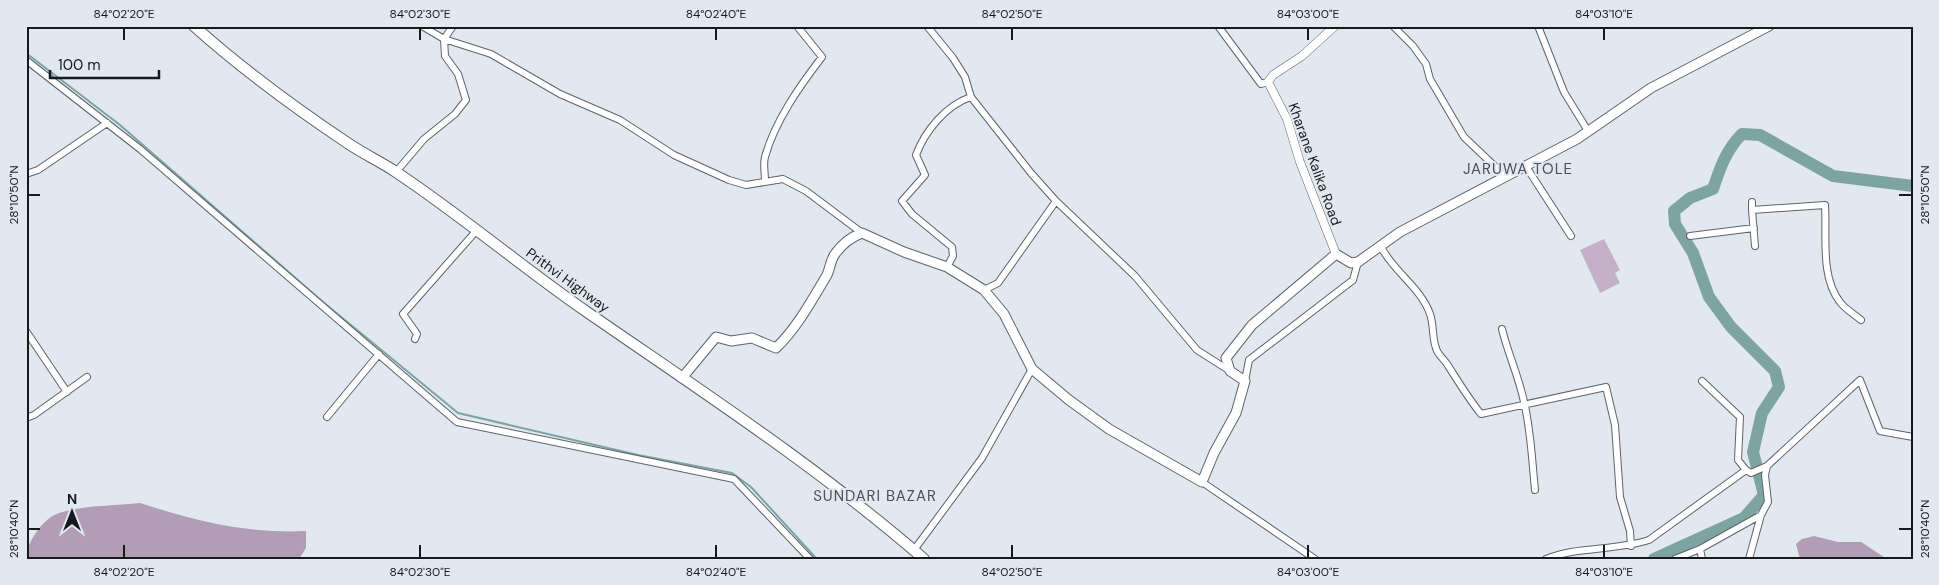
<svg xmlns="http://www.w3.org/2000/svg" width="1939" height="585" font-family="'DM Sans',sans-serif">
<style>
.green{fill:#c4b0c7}
.forest{fill:#b19db5}
.lines{fill:none;stroke-linecap:round;stroke-linejoin:round}
.stream{stroke:#7ea4a2;stroke-width:2}
.river{stroke:#7ea4a2;stroke-width:12}
.minor-casing{stroke:#5e6369;stroke-width:8}
.tertiary-casing{stroke:#5e6369;stroke-width:9}
.secondary-casing{stroke:#5e6369;stroke-width:11}
.trunk-casing{stroke:#5e6369;stroke-width:12}
.minor{stroke:#fff;stroke-width:6}
.tertiary{stroke:#fff;stroke-width:8}
.secondary{stroke:#fff;stroke-width:9}
.trunk{stroke:#fff;stroke-width:10}
.ticks{fill:none;stroke:#17191c;stroke-width:2}
.labels{text-anchor:middle;stroke-width:4;stroke-linejoin:round;paint-order:stroke}
.street-label{font-size:14px;fill:#17191c;stroke:#e2e8f0}
.neighbourhood-label{font-size:15px;letter-spacing:1px;fill:#4a4f55;stroke:#e2e8f0}
.neatline{fill:none;stroke:#17191c;stroke-width:2}
.ticks-label{font-size:12px;text-anchor:middle;fill:#17191c}
</style>
<rect width="100%" height="100%" fill="#e2e8f0"/>
<path class="green" d="M1604 239 1620 270 1615 273 1620 283 1600 293 1580 250Z"/>
<path class="forest" d="M140 503C195 521 248 534 306 531V548L299 559H26C26 543 43 518 59 513 84 505 113 506 140 503Z
M1814 536 1838 542H1861L1887 559H1800L1796 544 1802 539Z"/>
<g class="lines">
<path class="stream" d="M26 53 120 125 323 302 458 413 638 455 732 473 751 487 815 557"/>
<path class="river" d="M1654 559 1744 518 1764 495 1753 452 1762 413 1779 387 1775 371 1731 327 1709 297 1693 253 1675 224 1674 211 1690 198 1713 189C1720 168 1726 150 1742 134L1760 135 1833 176 1913 186"/>
<g class="minor-casing">
<path id="minor" d="M422 26 444 39 491 54 560 94 620 120 674 155 729 180 746 185 783 179 806 191 862 233
M927 26 953 58 965 77 971 97 1031 173 1056 201 1135 276 1197 350 1230 371
M1218 26 1261 84 1268 82
M1393 26 1413 46 1426 64 1430 79 1464 137 1505 176
M1538 26 1564 92 1588 131
M26 60 140 149 457 422 734 479 810 559
M1525 165 1571 236
M396 172 424 139 455 114 466 100 458 74 445 56 444 39 453 26
M26 174 38 170 107 123
M765 180C765 173 763 164 765 157 775 121 799 87 822 57L797 26
M1752 202V210L1825 205C1827 235 1820 277 1840 302 1845 309 1854 314 1861 320
M1752 210 1755 246
M1690 236 1754 228
M1381 247C1394 272 1421 288 1430 314 1434 325 1432 338 1436 348 1437 354 1444 359 1447 364 1458 381 1468 398 1481 414L1606 387 1615 425 1620 497 1630 531 1631 546
M947 267 953 256 952 247 912 214 902 201 925 175 916 155C925 131 946 105 971 97
M984 290 998 283 1056 201
M1502 329C1508 354 1519 377 1524 402 1531 430 1532 461 1535 490
M26 331 67 392
M415 339 417 334 403 314 477 230
M1245 381 1249 360 1353 280 1358 262
M1702 381 1740 417 1738 460 1746 470
M327 417 379 354
M26 418 34 415 87 377
M1202 482 1315 559
M1700 549 1702 559
M914 550 982 458 1032 369
M1546 559C1578 546 1615 551 1649 540L1746 470 1751 473 1767 466 1860 380 1880 431 1913 437
M1675 559 1700 549 1761 515
M1749 559 1761 515 1768 502 1765 475 1767 466"/>
</g>
<g class="tertiary-casing">
<path id="tertiary" d="M1335 26 1302 56 1273 75 1268 82 1287 119 1300 162 1336 254"/>
</g>
<g class="secondary-casing">
<path id="secondary" d="M682 378 716 337 731 341 752 338 776 348C797 328 812 300 827 275 830 268 831 259 835 254 842 244 851 237 862 233L904 252 947 267 984 290 1004 314 1032 369 1069 400 1109 429 1202 482 1214 453 1236 413 1245 381 1230 371 1226 358 1252 325 1336 254 1351 263 1358 262 1400 232 1577 139 1651 88 1769 26"/>
</g>
<g class="trunk-casing">
<path id="trunk" d="M194 26C242 69 295 108 349 144 364 154 381 162 396 172 462 216 522 267 587 312 701 391 818 467 924 559"/>
</g>
<use href="#minor" class="minor"/>
<use href="#tertiary" class="tertiary"/>
<use href="#secondary" class="secondary"/>
<use href="#trunk" class="trunk"/>
</g>
<path class="ticks" d="M124 28V40M420 28V40M716 28V40M1012 28V40M1308 28V40M1604 28V40M28 195H40M1899 195H1912M28 529H40M1899 529H1912M124 545V558M420 545V558M716 545V558M1012 545V558M1308 545V558M1604 545V558"/>
<g class="labels">
<g class="street-label">
<text transform="translate(1315 164) rotate(70)" y="5">Kharane Kalika Road</text>
<text transform="translate(568 280) rotate(36)" y="5">Prithvi Highway</text>
</g>
<g class="neighbourhood-label">
<text x="1518" y="174">JARUWA TOLE</text>
<text x="875" y="501">SUNDARI BAZAR</text>
</g>
</g>
<rect width="1939" height="585" fill="none" stroke="#e2e8f0" stroke-width="55"/>
<g transform="translate(72 512)" stroke="#e2e8f0" stroke-width="4" paint-order="stroke">
<path d="M0-4L9 19L0 12L-9 19Z" fill="#17191c"/>
<text y="-8" font-size="14" font-weight="bold" text-anchor="middle" fill="#17191c">N</text>
</g>
<path d="M50 70v8h109v-8" fill="none" stroke="#17191c" stroke-width="2.5"/>
<text x="58" y="70" font-size="15" fill="#17191c" stroke="#e2e8f0" stroke-width="4" paint-order="stroke">100 m</text>
<rect x="28" y="28" width="1884" height="530" class="neatline"/>
<g class="ticks-label">
<text x="124" y="18">84°02'20"E</text>
<text x="420" y="18">84°02'30"E</text>
<text x="716" y="18">84°02'40"E</text>
<text x="1012" y="18">84°02'50"E</text>
<text x="1308" y="18">84°03'00"E</text>
<text x="1604" y="18">84°03'10"E</text>
<text transform="translate(14 195) rotate(-90)" y="4">28°10'50"N</text>
<text transform="translate(1925 195) rotate(-90)" y="4">28°10'50"N</text>
<text transform="translate(14 529) rotate(-90)" y="4">28°10'40"N</text>
<text transform="translate(1925 529) rotate(-90)" y="4">28°10'40"N</text>
<text x="124" y="576">84°02'20"E</text>
<text x="420" y="576">84°02'30"E</text>
<text x="716" y="576">84°02'40"E</text>
<text x="1012" y="576">84°02'50"E</text>
<text x="1308" y="576">84°03'00"E</text>
<text x="1604" y="576">84°03'10"E</text>
</g>
</svg>
